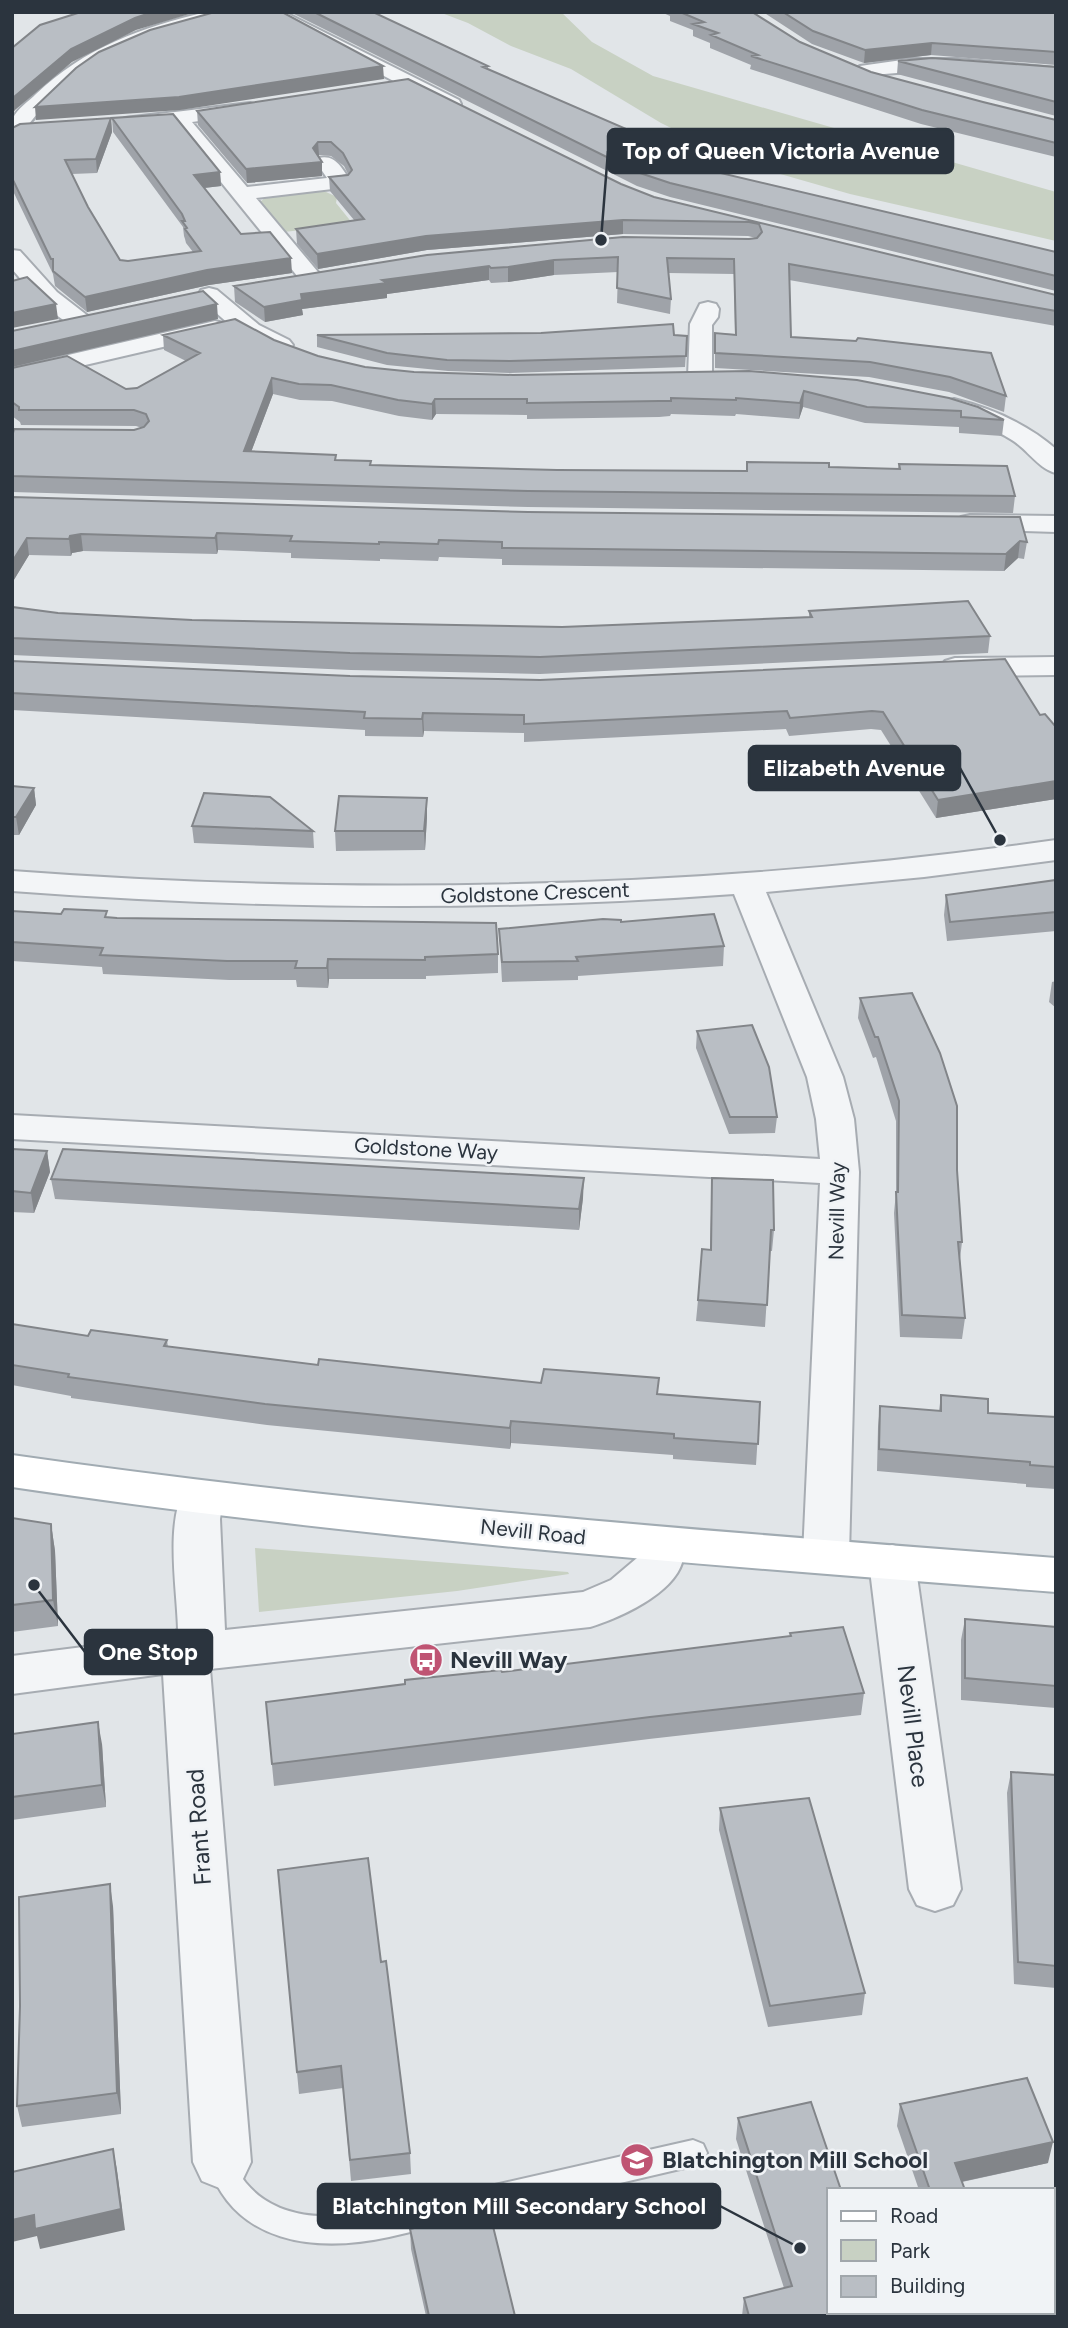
<svg xmlns="http://www.w3.org/2000/svg" width="1068" height="2328" font-family="Figtree,sans-serif">
<style>
.green{fill:#c8d1c3}
.lines{fill:none;stroke-linecap:round;stroke-linejoin:round}
.service-casing{stroke:#a7acb2;stroke-width:4}
.minor-casing{stroke:#a7acb2;stroke-width:4}
.primary-casing{stroke:#a1abb2;stroke-width:4}
.service{fill:#f3f5f7;fill-rule:evenodd}
.minor{fill:#f3f5f7;fill-rule:evenodd}
.primary{fill:#fff;fill-rule:evenodd}
.wall{fill:#9fa3a9}
.shaded-wall{fill:#828589}
.building{fill:#b9bec4;stroke:#828589;stroke-width:2}
.labels{text-anchor:middle;stroke-width:5;stroke-linejoin:round;paint-order:stroke}
.street-label{font-size:21px;fill:#2b343e;stroke:#f0f3f6}
.near-poi-label{font-size:24px;font-weight:bold;fill:#2b343e;stroke:#f0f3f6;text-anchor:start}
.near-street-label{font-size:24px;fill:#2b343e;stroke:#f0f3f6}
.leader{fill:none;stroke:#2b343e;stroke-width:2.5}
.callout-dot{fill:#2b343e;stroke:#f0f3f6;stroke-width:2.5}
.callout{fill:#2b343e;stroke:#2b343e;stroke-width:2.5}
.callout-label{font-size:23px;text-anchor:middle;font-weight:bold;fill:#fff}
</style>
<rect width="100%" height="100%" fill="#e1e5e8"/>
<path class="green" d="M439 12H561L592 42 653 76 1056 192V241L850 194 742 163 661 123 571 69 511 46 468 23Z
M315 191 326 192 337 197 336 203 353 224 284 232 260 202 266 197Z
M255 1548 568 1572 569 1574 457 1591 259 1612Z"/>
<g class="lines">
<g class="service-casing">
<path id="service" d="M693 2140 703 2144 707 2153 703 2162 693 2166 389 2237C316 2253 233 2244 208 2163L212 2154 222 2150 232 2154C236 2163 239 2175 246 2183 281 2225 342 2219 389 2209Z"/>
</g>
<g class="minor-casing">
<path id="minor" d="M206 12H240L238 16C147 38 75 56 19 138L12 140C12 133 11 124 13 118 17 109 29 101 36 94 84 48 142 27 206 12Z
M262 12H284L459 100 461 104 452 110 445 108Z
M909 59H958L1056 68V78L933 70 860 76 851 71 860 66Z
M250 103 257 105 259 109 257 113 192 122 247 187 327 178 316 162 319 158C336 154 343 170 351 182L348 186 341 188 256 198 318 272 321 277 318 282H302L174 124 125 130 115 124 125 118Z
M12 250 20 251 57 292 88 316 91 321 88 326C62 332 28 287 12 269Z
M209 288 217 290 259 325 289 340 293 345 289 350C261 357 222 317 201 300L198 295 201 290Z
M708 302 716 304 719 309 718 317 712 325V377L708 382H692L688 377 690 324 700 304Z
M215 321 223 323 226 328 223 333 12 382V368Z
M954 399C991 408 1027 424 1056 449V473C1039 469 1027 449 1012 440 991 427 968 419 945 411L942 406 945 401Z
M970 515 1056 516V532L961 529 957 523 961 517Z
M1056 657V675L955 676 945 673 940 667 945 661 955 658Z
M1056 840V860L924 877 766 892 843 1077 854 1119 859 1172 849 1555 842 1567 826 1572 810 1567 803 1555 820 1183 12 1139V1115L820 1159 816 1119 807 1077 734 894C494 912 252 909 12 891V871C360 897 710 889 1056 840Z
M201 1484 217 1488 223 1500 220 1519 225 1630 583 1592 611 1580 637 1558 646 1533 662 1528 678 1533C705 1581 625 1616 590 1627L210 1669 251 2162 242 2181 222 2189 202 2181 193 2162 163 1674 12 1694V1656L170 1636 178 1629C177 1588 165 1524 185 1488Z
M892 1545 908 1550 915 1562 961 1889 953 1905 935 1911 917 1905 909 1889 869 1562 876 1550Z"/>
</g>
<g class="primary-casing">
<path id="primary" d="M12 1455C359 1505 707 1531 1056 1558V1592C707 1565 359 1539 12 1487Z"/>
</g>
<use href="#service" class="service"/>
<use href="#minor" class="minor"/>
<use href="#primary" class="primary"/>
</g>
<path class="wall" d="M290 12H373L488 66V69L624 128V134L691 156 690 160 703 163V169L1056 252V291L670 197 637 186Z
M661 12H752L800 42 871 72 983 102 1056 120V157L921 124 750 69 751 65 710 48V43L693 36V30L670 21V16Z
M763 12H1056V65L931 55 864 63 812 44Z
M898 61 1056 67V116L897 74Z
M197 111 621 184 654 197 1056 295V326L789 280 791 337 856 341 1006 396 1004 412 949 392 869 377 715 368V333L735 334 734 274 668 273 671 299 670 314 617 303 618 272 554 275 508 282 491 283 489 280 387 294V298L302 309 303 315 265 322 235 302 234 286 756 238 748 236 623 234 427 250 318 269 297 244 296 229 354 220 330 191 329 177 348 174 344 166 331 156 319 155 318 156 322 176 247 183 198 125Z
M111 118 112 132 97 173 72 174 88 207 120 260 128 261 193 252 186 243 185 239 184 236 183 227 113 132 112 118 220 172 221 186 204 188 241 234 292 273 209 285 87 312 55 286 53 274 12 189V128Z
M163 335 274 340 318 356 365 367 414 372 513 375 749 371 1004 420 1002 436 959 433V427L865 423 803 407 799 419 736 414 735 416 671 414 670 416 659 417 527 419V415L436 414 432 420 399 416 332 401 300 400 273 394 251 452 337 460 371 461V465L557 470 746 471 747 462 829 467 898 469 899 464 1015 496 1013 513 528 507 12 492V437L134 430 142 428 136 426 21 425 20 422 12 416V368L126 389 137 388 186 361 164 350Z
M317 335 687 336 685 367 510 373 448 371 387 365 317 347Z
M12 497 1027 542 1024 559 1018 558 1004 571 502 565V559L439 557 438 561 380 559V561L291 558V553L218 550 217 554 83 551 72 553 71 556 29 555 12 583Z
M12 607 58 613 192 620 562 627 809 617V611L990 636 988 653 540 674 351 670 12 655Z
M12 661 1040 715 1056 727V799L936 818 881 730 871 729 789 736 786 729 524 742V733L424 731 423 737 365 736V730L12 710Z
M12 786 34 788 36 805 19 835H12Z
M427 817 425 850 336 851 335 831Z
M192 826 313 831 314 848 194 843Z
M1056 880V931L947 941 944 915 946 895Z
M12 911 107 917 498 954V973L426 976V979H329L328 988 297 987 296 980H229L103 974 102 967 12 961Z
M621 922 724 946 723 966 578 976V980L502 982 499 929Z
M1056 981V1008L1049 1002 1052 982Z
M860 998 957 1170 962 1242 960 1259 965 1318 962 1339 900 1337 894 1213 896 1192V1121L876 1057 873 1058 858 1018Z
M697 1031 777 1117 775 1133 729 1134 696 1048Z
M12 1149 47 1151 50 1172 34 1213 12 1212Z
M712 1178 774 1230 772 1251H770L765 1327 696 1321 698 1300 710 1250Z
M51 1179 583 1198 579 1230 55 1199Z
M12 1324 88 1336 167 1340 168 1347 318 1365 541 1383 658 1394 760 1402 756 1465 673 1459V1455L511 1443 510 1449 267 1425 71 1398V1396L12 1385Z
M941 1395 988 1413 1056 1417V1489L1026 1487V1484L877 1471 878 1427 880 1406 939 1411Z
M12 1518 51 1524 55 1551 58 1626 12 1632Z
M965 1619 1056 1627V1708L961 1700V1640Z
M790 1633 864 1693 861 1715 649 1739 274 1786 266 1702 790 1636Z
M12 1734 102 1744 106 1807 12 1820Z
M1011 1772 1056 1775V1988L1014 1984 1007 1793Z
M720 1808 865 1993 862 2015 768 2027 719 1830Z
M278 1870 381 1962 410 2153 411 2174 351 2181 343 2088 299 2094Z
M113 1906 121 2114 22 2127 17 2106Z
M900 2104 1048 2163 962 2182 965 2190H919L897 2126Z
M738 2118 828 2312 942 2316H742L744 2298 784 2288 736 2139Z
M410 2229 515 2316H426L411 2249Z"/>
<path class="shaded-wall" d="M153 12H196L136 30 72 62 15 110 12 115V99L14 97 71 49 135 18Z
M932 43 931 55 864 63 865 50Z
M383 66 384 79 180 110 36 120 35 107Z
M111 118 112 132 97 173 96 159Z
M624 128 623 141 614 131Z
M318 142 319 155 313 162V148Z
M322 162V176L247 183 246 169Z
M703 163V177L695 167Z
M220 172 221 186 195 189 194 175Z
M623 220V234L427 250 318 269 317 254 426 236Z
M291 258 292 273 209 285 87 312 85 297 207 270Z
M554 260V275L508 282V267Z
M489 266V280L387 294V298L302 309 303 315 265 322 264 307 301 294 382 280Z
M56 304 58 319 12 328V313Z
M217 304 218 319 12 367V351Z
M272 378 273 394 245 468 244 451Z
M804 391 803 407 799 419 800 403Z
M435 399 436 414 432 420V404Z
M217 533 218 550 217 554 215 538Z
M81 534 83 551 72 553 71 556 69 539 70 536Z
M27 538 29 555 12 583V562Z
M1020 541 1018 558 1004 571 1006 554Z
M423 713 424 731 423 737 422 719Z
M1056 781V799L936 818 938 800Z
M34 788 36 805 19 835 16 817Z
M427 798V817L425 850 424 831Z
M328 959 329 979 328 988 327 968Z
M47 1151 50 1172 34 1213 31 1193Z
M584 1178 583 1198 579 1230V1209Z
M511 1421V1443L510 1449V1428Z
M51 1524 55 1551 58 1626 53 1600Z
M98 1722 102 1744 106 1807 102 1785Z
M110 1884 113 1906 121 2114 117 2093Z
M1053 2142 1048 2163 951 2184 955 2163Z
M113 2149 117 2170 125 2230 40 2249 37 2236 12 2242V2220Z"/>
<path class="building" d="M81 12H153L135 18 71 49 14 97 12 99V48L40 25Z
M215 12H282L383 66 179 97 35 107 76 68 99 52 150 30Z
M314 12H373L488 66 483 67 624 128 614 131 691 156 685 159 703 163 695 167 1056 252V276L670 183 637 172Z
M680 12H752L800 42 871 72 983 102 1056 120V143L922 110 751 56 758 55 711 35 718 33 693 24 704 22Z
M783 12H1056V52L932 43 865 50 813 31Z
M932 58 1056 67V102L898 61Z
M408 79 621 184 654 197 1056 295V311L789 264 791 337 856 341 858 338 991 353 1006 396 950 377 870 362 715 353V333L736 335 734 259 667 258 671 299 617 288 618 257 554 260 508 267 491 268 489 266 382 280 387 283 301 294 302 300 264 307 234 286 427 255 623 237 749 239 757 238 762 232 759 224 749 222 623 220 426 236 317 254 296 229 364 219 329 177 348 175 352 170 343 153 331 142H318L313 148 322 162 246 169 197 111Z
M173 114 220 172 194 175 241 234 270 232 291 258 207 270 85 297 53 271V259H51L12 178V128L20 124 111 118 96 159 65 160 88 207 120 260 128 261 201 251 185 229 187 228 182 221H185L182 214 112 118Z
M27 277 56 304 12 313V281Z
M203 291 217 304 12 351V331Z
M235 319 274 340 318 356 365 367 414 372 513 375 749 371 857 380 949 398 978 407 1004 420 961 417V411L867 407 804 391 800 403 736 398V400L671 398V401H659L527 403V399H435L432 404 398 400 331 385 299 384 272 378 244 451 336 455 335 460 371 461 370 465 557 470 747 471V462L829 463V467L900 469 899 464 1007 466 1015 496 528 491 12 476V437L14 429 134 430 144 427 149 421 146 414 134 410H19V407L12 402V368L67 356 126 389 137 388 200 353 163 335Z
M673 324 674 335 687 336 686 356 510 361 447 360 387 353 317 335 541 333Z
M12 497 528 512 1020 517 1027 542 1020 541 1006 554 502 548V542L439 540 438 544 379 542V544L290 541 292 536 217 533 215 538 81 534 70 536 69 539 27 538 12 562Z
M968 601 990 636 540 657 350 653 12 638V607L58 613 192 620 562 627 812 617 809 611Z
M1005 659 1040 715 1045 714 1056 727V781L938 800 883 712 872 711 790 718 787 711 524 724V715L423 713 422 719 364 718 365 712 12 693V661L350 676 540 680Z
M12 786 34 788 16 817H12Z
M204 793 270 797 313 831 192 826Z
M339 796 427 798 424 831H335Z
M1056 880V912L950 922 946 895Z
M64 909 107 911 105 917 117 918 496 923 498 954 425 957V960L328 959 327 968H295L297 961H227L100 955 103 948 12 942V911L61 914Z
M714 914 724 946 576 957 578 961 502 962 499 929 603 919 621 920V922Z
M912 993 940 1053 957 1106V1170L962 1242H958L965 1318 902 1315 896 1192H898L899 1101 878 1037H875L860 998Z
M752 1025 769 1067 777 1117H730L697 1031Z
M12 1149 47 1151 31 1193 12 1191Z
M63 1149 584 1178 579 1209 51 1179Z
M712 1178 773 1180 774 1230H771L767 1305 698 1300 702 1249 711 1250Z
M12 1324 88 1336 91 1330 167 1340 164 1346 318 1365 319 1359 541 1383 544 1369 659 1378 657 1394 760 1402 758 1444 674 1438V1434L511 1421 510 1428 265 1404 68 1377 69 1374 12 1365Z
M941 1395 988 1399V1413L1056 1417V1467L1030 1465V1462L879 1449 880 1406 941 1411Z
M12 1518 51 1524 53 1600 12 1605Z
M965 1619 1056 1627V1686L965 1678Z
M843 1627 864 1693 650 1717 272 1764 266 1702 405 1684V1680L501 1670 502 1672 791 1636 790 1633Z
M98 1722 102 1785 12 1797V1734Z
M1011 1772 1056 1775V1966L1018 1962Z
M809 1798 865 1993 770 2006 720 1808Z
M368 1858 381 1962 386 1961 410 2153 350 2160 341 2066 297 2072 278 1870Z
M110 1884 117 2093 17 2106 20 2006 19 1897Z
M1027 2078 1053 2142 955 2163 965 2190H930L900 2104Z
M811 2102 841 2190H828V2312H941L942 2316H749L744 2298 792 2286 738 2118Z
M113 2149 121 2209 35 2229 34 2215 12 2220V2172Z
M489 2210 515 2316H429L410 2229Z"/>
<defs>
<g id="bus-disc" transform="scale(1.75)"><circle r="9.5" fill="#bf5473" stroke="#f0f3f6"/><path d="M-5-6H5V4H4V6H2V4H-2V6H-4V4H-5ZM-3.5-4V0h7V-4ZM-3.5 1.2v1.5H-2V1.2ZM2 1.2v1.5H3.5V1.2Z" fill="#fff"/></g>
<g id="school-disc" transform="scale(1.75)"><circle r="9.5" fill="#bf5473" stroke="#f0f3f6"/><path d="M0-5L7-2L0 1L-7-2ZM-4 1L0 2.5L4 1V4Q0 6-4 4Z" fill="#fff"/></g>
</defs>
<g fill-rule="evenodd">
<use href="#bus-disc" x="426" y="1660"/>
<use href="#school-disc" x="637" y="2160"/>
</g>
<g class="labels">
<g class="street-label">
<text transform="translate(535 893) rotate(-2)" y="7">Goldstone Crescent</text>
<text transform="translate(426 1149) rotate(3)" y="7">Goldstone Way</text>
<text transform="translate(837 1211) rotate(-89)" y="7">Nevill Way</text>
<text transform="translate(533 1532) rotate(6)" y="7">Nevill Road</text>
</g>
<g class="near-poi-label">
<text x="450" y="1668">Nevill Way</text>
<text x="662" y="2168">Blatchington Mill School</text>
</g>
<g class="near-street-label">
<text transform="translate(913 1726) rotate(83)" y="8">Nevill Place</text>
<text transform="translate(199 1827) rotate(-94)" y="8">Frant Road</text>
</g>
</g>
<path class="leader" d="M601 240L608 151M1000 840L960 768M34 1585L85 1652M800 2248L720 2206"/>
<g class="callout-dot">
<circle cx="601" cy="240" r="7"/>
<circle cx="1000" cy="840" r="7"/>
<circle cx="34" cy="1585" r="7"/>
<circle cx="800" cy="2248" r="7"/>
</g>
<g class="callout">
<rect x="608" y="129" width="345" height="44" rx="7"/>
<rect x="749" y="746" width="211" height="44" rx="7"/>
<rect x="85" y="1630" width="127" height="44" rx="7"/>
<rect x="318" y="2184" width="402" height="44" rx="7"/>
</g>
<g class="callout-label">
<text x="781" y="159">Top of Queen Victoria Avenue</text>
<text x="854" y="776">Elizabeth Avenue</text>
<text x="148" y="1660">One Stop</text>
<text x="519" y="2214">Blatchington Mill Secondary School</text>
</g>
<rect width="1068" height="2328" fill="none" stroke="#2b343e" stroke-width="28"/>
<rect x="827" y="2188" width="228" height="126" fill="#f0f3f6" stroke="#a1a7ac" stroke-width="2"/>
<rect x="841" y="2211" width="35" height="10" fill="#ffffff" stroke="#a1a7ac" stroke-width="2"/>
<text x="890" y="2223" font-size="21" fill="#2b343e">Road</text>
<rect x="841" y="2240" width="35" height="21" fill="#c8d1c3" stroke="#a1a7ac" stroke-width="2"/>
<text x="890" y="2258" font-size="21" fill="#2b343e">Park</text>
<rect x="841" y="2276" width="35" height="21" fill="#b9bec4" stroke="#a1a7ac" stroke-width="2"/>
<text x="890" y="2293" font-size="21" fill="#2b343e">Building</text>
</svg>
